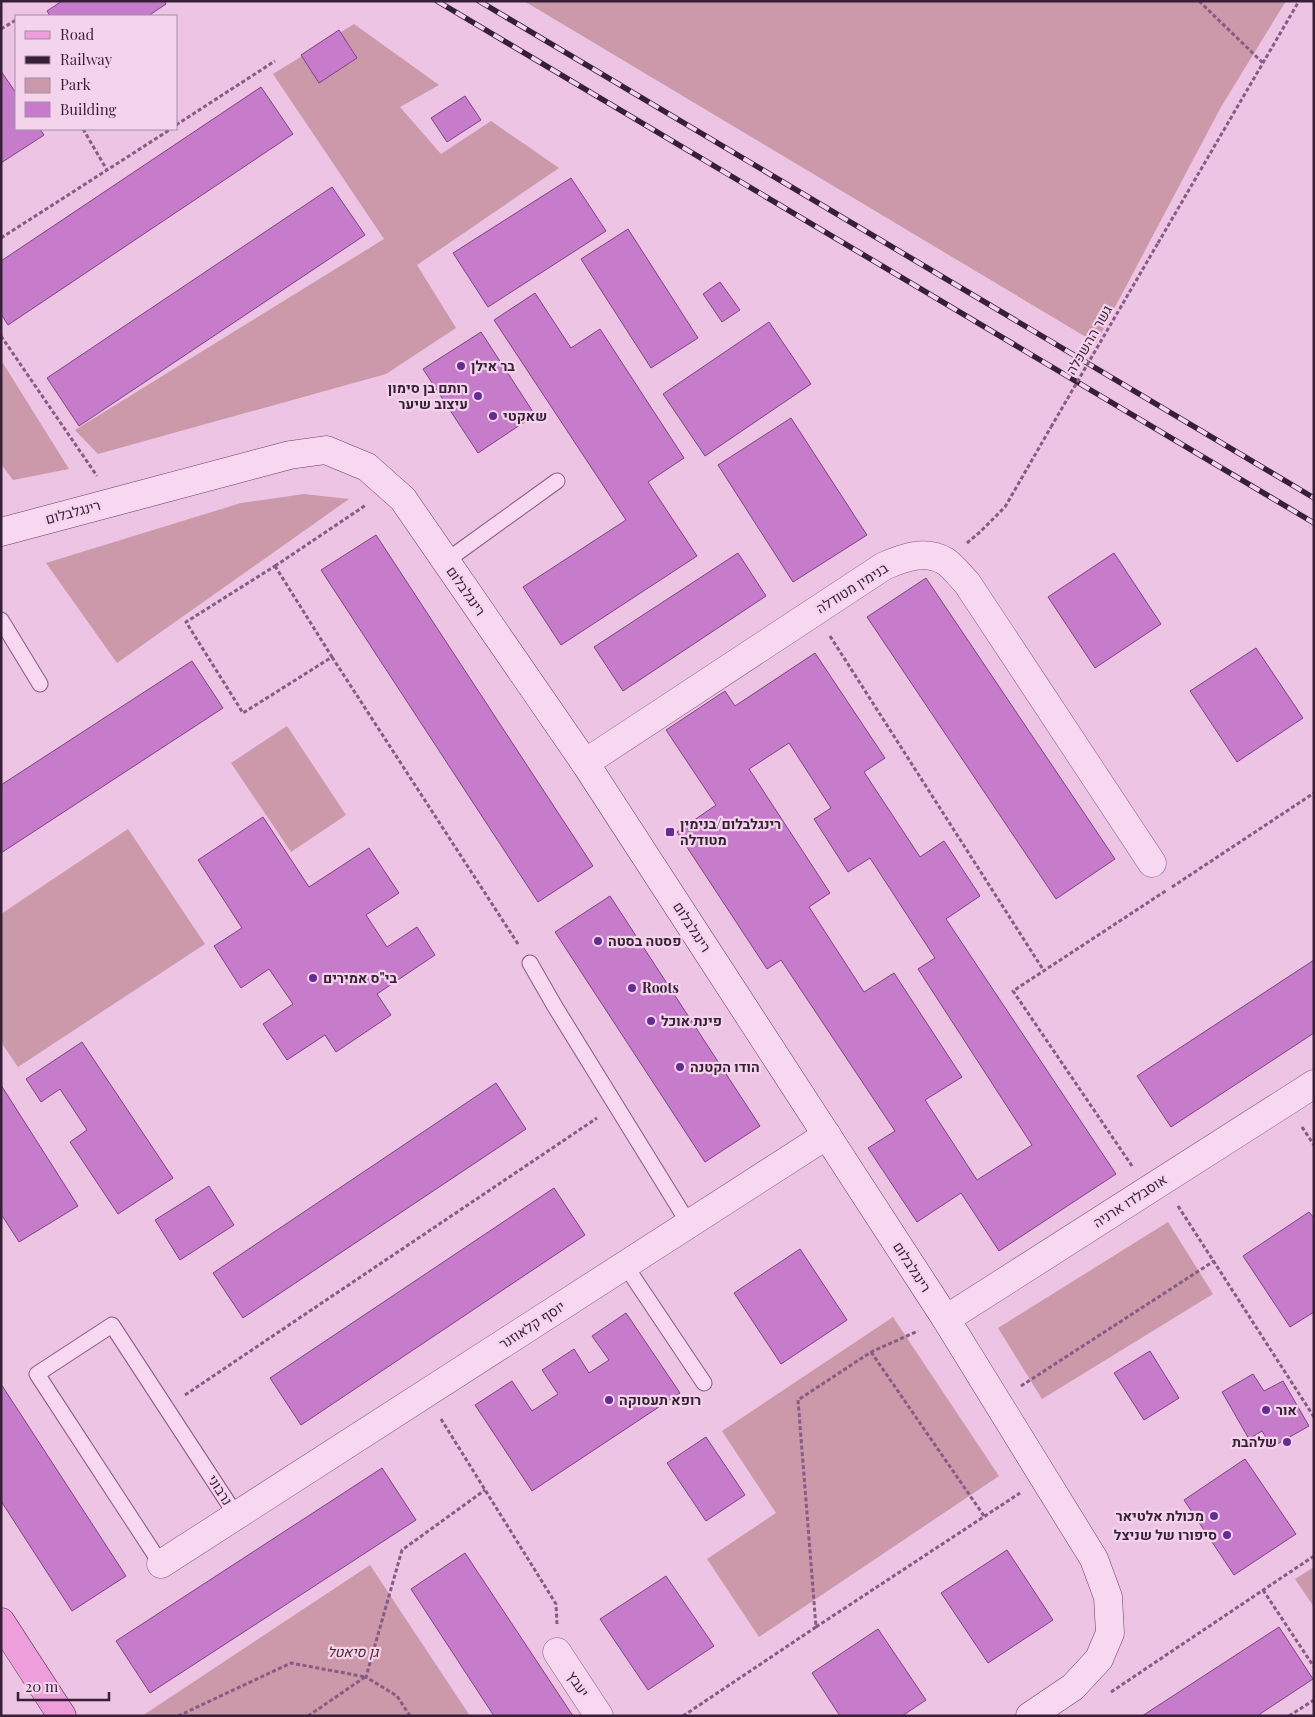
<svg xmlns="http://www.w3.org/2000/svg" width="1315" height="1717" font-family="'Playfair Display',Heebo,serif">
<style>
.green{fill:#cb99aa}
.building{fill:#c67cca;stroke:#814285;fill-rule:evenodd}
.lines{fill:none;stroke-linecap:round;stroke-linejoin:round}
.lane-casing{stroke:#875b84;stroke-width:17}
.street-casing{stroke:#875b84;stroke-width:29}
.secondary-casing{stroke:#693e67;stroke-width:29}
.primary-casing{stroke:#552f55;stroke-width:29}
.path{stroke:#875b84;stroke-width:3;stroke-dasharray:4 2.5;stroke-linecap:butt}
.lane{stroke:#f8d7f0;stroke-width:15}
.street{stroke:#f8d7f0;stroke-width:28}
.secondary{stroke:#f8d7f0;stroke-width:28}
.primary{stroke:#ef9edc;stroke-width:28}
.rail-casing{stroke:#371f37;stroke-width:5.5}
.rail{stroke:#f4d4ec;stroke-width:4;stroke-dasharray:11;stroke-linecap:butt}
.path-bridge{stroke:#875b84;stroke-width:3;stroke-dasharray:4 2.5;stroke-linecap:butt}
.poi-dot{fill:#642d94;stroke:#f4d4ec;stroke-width:2}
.labels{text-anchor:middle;stroke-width:4.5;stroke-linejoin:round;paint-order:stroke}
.street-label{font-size:14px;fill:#371f37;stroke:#f4d4ec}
.poi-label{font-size:14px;font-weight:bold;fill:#371f37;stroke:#f4d4ec;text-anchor:start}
.park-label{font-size:14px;font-style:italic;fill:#53262f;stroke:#f4d4ec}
</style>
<rect width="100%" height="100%" fill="#edc4e3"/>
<path class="green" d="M524 1H1286L1221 107 1096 343Z
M354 24 439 85 400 107 441 154 491 121 559 168 417 265 456 328 386 374 98 454 75 430 384 239 273 74Z
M1 360 69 469 13 480 1 464Z
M304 494 349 499 117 663 46 563 241 503Z
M287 726 346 815 291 852 231 763Z
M128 829 205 944 18 1067 1 1042V914Z
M1168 1222 1213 1294 1042 1399 998 1328Z
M893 1317 999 1476 759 1637 707 1559 776 1513 722 1431Z
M370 1565 470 1716H142Z
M1314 1567V1607L1295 1579Z"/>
<path class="building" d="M62 1H164L166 4 148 16H50L47 11Z
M339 30 357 58 319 83 301 55Z
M1 71 16 93V129H40L44 135 1 163Z
M261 87 293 134 8 325 1 314V261Z
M465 96 481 120 447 142 431 118Z
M571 178 606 231 488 307 453 253Z
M332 187 365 235 79 426 47 378Z
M628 229 698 338 651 368 581 259Z
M720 282 740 310 722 322 703 294Z
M535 293 571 348 600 329 684 458 648 482 697 556 561 645 523 587 626 520 494 320Z
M769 322 811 384 705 456 663 394Z
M481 332 535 415 478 453 423 369Z
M791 418 867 535 793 582 718 465Z
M376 535 593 866 538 902 321 570Z
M738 553 766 596 623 691 594 647Z
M1114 553 1161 624 1095 668 1048 597Z
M926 578 1115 859 1056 899 867 617Z
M1256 648 1303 718 1237 762 1190 691Z
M815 653 885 758 864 772 920 857 944 841 980 896 946 919 1116 1174 999 1251 961 1193 917 1222 868 1148 895 1131 781 960 767 969 677 832 716 805 666 730 725 691 735 706ZM789 743 831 808 814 819 848 872 870 858 935 958 918 969 1032 1145 977 1180 925 1100 962 1077 894 973 864 992 809 907 830 893 749 769Z
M192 661 223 708 1 853V785Z
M263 817 309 887 369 848 399 893 366 915 387 947 417 927 435 955 377 994 391 1015 336 1052 325 1035 287 1060 263 1024 293 1004 269 969 241 988 214 946 242 928 198 860Z
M610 896 760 1126 705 1162 555 932Z
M1314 960V1033L1171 1127 1137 1076Z
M82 1042 173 1178 118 1214 70 1142 87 1130 60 1089 41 1102 26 1079Z
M496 1083 526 1129 243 1318 213 1273Z
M1 1085 78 1206 19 1242 1 1214Z
M209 1186 234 1225 180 1260 155 1220Z
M554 1188 585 1235 301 1425 270 1378Z
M1309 1212 1314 1218V1312L1290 1327 1243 1256Z
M800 1249 847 1320 781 1364 734 1293Z
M626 1313 680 1393 532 1491 475 1405 512 1381 532 1411 558 1394 542 1370 574 1349 589 1373 609 1360 592 1336Z
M1150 1351 1179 1398 1144 1420 1114 1373Z
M1253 1374 1264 1391 1283 1381 1309 1426 1272 1447 1262 1431 1249 1439 1222 1392Z
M1 1384 126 1576 72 1611 1 1501Z
M706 1437 745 1495 706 1521 667 1463Z
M1245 1459 1296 1534 1234 1575 1184 1500Z
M382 1468 416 1520 150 1693 116 1641Z
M1007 1550 1053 1620 988 1663 941 1593Z
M465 1553 573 1716H494L411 1589Z
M666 1576 714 1646 648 1690 600 1619Z
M1279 1627 1313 1679 1257 1716H1142Z
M878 1629 926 1700 902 1716H840L812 1673Z"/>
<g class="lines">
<g class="lane-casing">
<path id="lane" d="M446 561 557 481
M1 620 40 684
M530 963 554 1005 689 1224
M625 1265 704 1383
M161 1564 37 1374 112 1325 236 1515"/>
</g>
<g class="street-casing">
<path id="street" d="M585 763 884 566C903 558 925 549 945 561 953 566 960 576 967 583L1152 863
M946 1319 1314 1084
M161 1564 827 1135
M557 1652 599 1716"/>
</g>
<g class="secondary-casing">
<path id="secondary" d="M1 532 290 455 326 450 367 467 403 499 585 763 946 1319 1094 1559 1108 1597 1110 1633 1099 1659 1073 1687 1030 1716"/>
</g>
<g class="primary-casing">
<path id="primary" d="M1 1622 62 1716"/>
</g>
<path class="path" d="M1199 1 1263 63
M1 29 16 20
M176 125 275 61
M83 129 107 170
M1 238 171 129
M1158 243 1299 1
M1 336 97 476
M967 543 980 532 1005 507 1051 427
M275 566 332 657 243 713 186 622Z
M275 566 366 505
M830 636 1044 971
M332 657 518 944
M1172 887 1314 793
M1302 1127 1314 1145
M1132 1166 1013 991 1167 890
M1178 1206 1314 1417
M871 1352 984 1516
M1021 1386 1214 1261
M185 1395 597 1118
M441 1419 556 1604 557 1624
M1263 1590 1314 1667
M816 1627 1020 1493
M1111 1692 1314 1556
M178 1716 291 1663 366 1677
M308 1716 365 1677
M410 1716 397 1696 366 1677 402 1550 485 1490
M683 1716 816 1627 798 1400 871 1352 918 1331
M1289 1716 1314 1700"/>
<use href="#lane" class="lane"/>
<use href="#street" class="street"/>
<use href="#secondary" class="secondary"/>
<use href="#primary" class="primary"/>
<g class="rail-casing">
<path id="rail" d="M437 1 1314 523
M479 1 1314 498"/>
</g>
<use href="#rail" class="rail"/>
<path class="path-bridge" d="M1051 427 1158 243"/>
</g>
<g class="poi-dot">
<circle cx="461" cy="366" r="5"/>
<circle cx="478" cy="396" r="5"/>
<circle cx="493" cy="416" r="5"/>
<rect x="665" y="827" width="10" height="10" rx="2.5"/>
<circle cx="598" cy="941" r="5"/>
<circle cx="313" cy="978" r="5"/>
<circle cx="632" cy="988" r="5"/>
<circle cx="651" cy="1021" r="5"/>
<circle cx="680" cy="1067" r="5"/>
<circle cx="609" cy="1400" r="5"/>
<circle cx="1266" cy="1410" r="5"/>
<circle cx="1287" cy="1442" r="5"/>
<circle cx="1214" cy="1516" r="5"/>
<circle cx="1227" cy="1535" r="5"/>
</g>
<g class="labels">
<g class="street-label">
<text transform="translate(1089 340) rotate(-60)" y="5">גשר ההשכלה</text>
<text transform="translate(73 512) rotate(-15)" y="5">רינגלבלום</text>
<text transform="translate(852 588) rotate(-32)" y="5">בנימין מטודלה</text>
<text transform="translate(466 591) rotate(55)" y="5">רינגלבלום</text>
<text transform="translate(692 927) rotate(57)" y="5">רינגלבלום</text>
<text transform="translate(1130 1201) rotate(-33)" y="5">אוסבלדו ארניה</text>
<text transform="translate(912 1267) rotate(57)" y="5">רינגלבלום</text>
<text transform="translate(532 1325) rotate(-33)" y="5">יוסף קלאוזנר</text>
<text transform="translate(220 1490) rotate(57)" y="5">נרבוני</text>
<text transform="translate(578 1684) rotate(57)" y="5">יעבץ</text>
</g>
<g class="poi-label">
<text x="471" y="371">בר אילן</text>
<text x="468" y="393" text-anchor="end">רותם בן סימון<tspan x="468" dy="16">עיצוב שיער</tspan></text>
<text x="503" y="421">שאקטי</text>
<text x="680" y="829">רינגלבלום/בנימין<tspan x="680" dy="16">מטודלה</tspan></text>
<text x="608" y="946">פסטה בסטה</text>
<text x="323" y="983">בי"ס אמירים</text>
<text x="642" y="993">Roots</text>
<text x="661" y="1026">פינת אוכל</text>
<text x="690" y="1072">הודו הקטנה</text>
<text x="619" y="1405">רופא תעסוקה</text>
<text x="1276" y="1415">אור</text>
<text x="1277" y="1447" text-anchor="end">שלהבת</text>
<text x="1204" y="1521" text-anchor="end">מכולת אלטיאר</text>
<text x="1217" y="1540" text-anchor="end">סיפורו של שניצל</text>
</g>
<g class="park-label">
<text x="353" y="1657">גן סיאטל</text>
</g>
</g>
<rect width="1315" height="1717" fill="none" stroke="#371f37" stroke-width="5"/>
<rect x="15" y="15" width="162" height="115" fill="#f4d4ec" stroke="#a88ca4"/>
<rect x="25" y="31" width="25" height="8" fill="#ef9edc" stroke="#a88ca4"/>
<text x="60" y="40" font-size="15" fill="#371f37">Road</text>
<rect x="25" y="56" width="25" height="8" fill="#371f37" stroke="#a88ca4"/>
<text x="60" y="65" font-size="15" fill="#371f37">Railway</text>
<rect x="25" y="78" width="25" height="15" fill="#cb99aa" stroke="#a88ca4"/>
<text x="60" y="90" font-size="15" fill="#371f37">Park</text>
<rect x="25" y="102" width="25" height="15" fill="#c67cca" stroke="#a88ca4"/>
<text x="60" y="115" font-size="15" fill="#371f37">Building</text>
<path d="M18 1692v8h91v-8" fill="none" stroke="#371f37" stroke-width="2.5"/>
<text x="25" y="1692" font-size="15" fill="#371f37" stroke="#f4d4ec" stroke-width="4" paint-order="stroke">20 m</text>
</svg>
